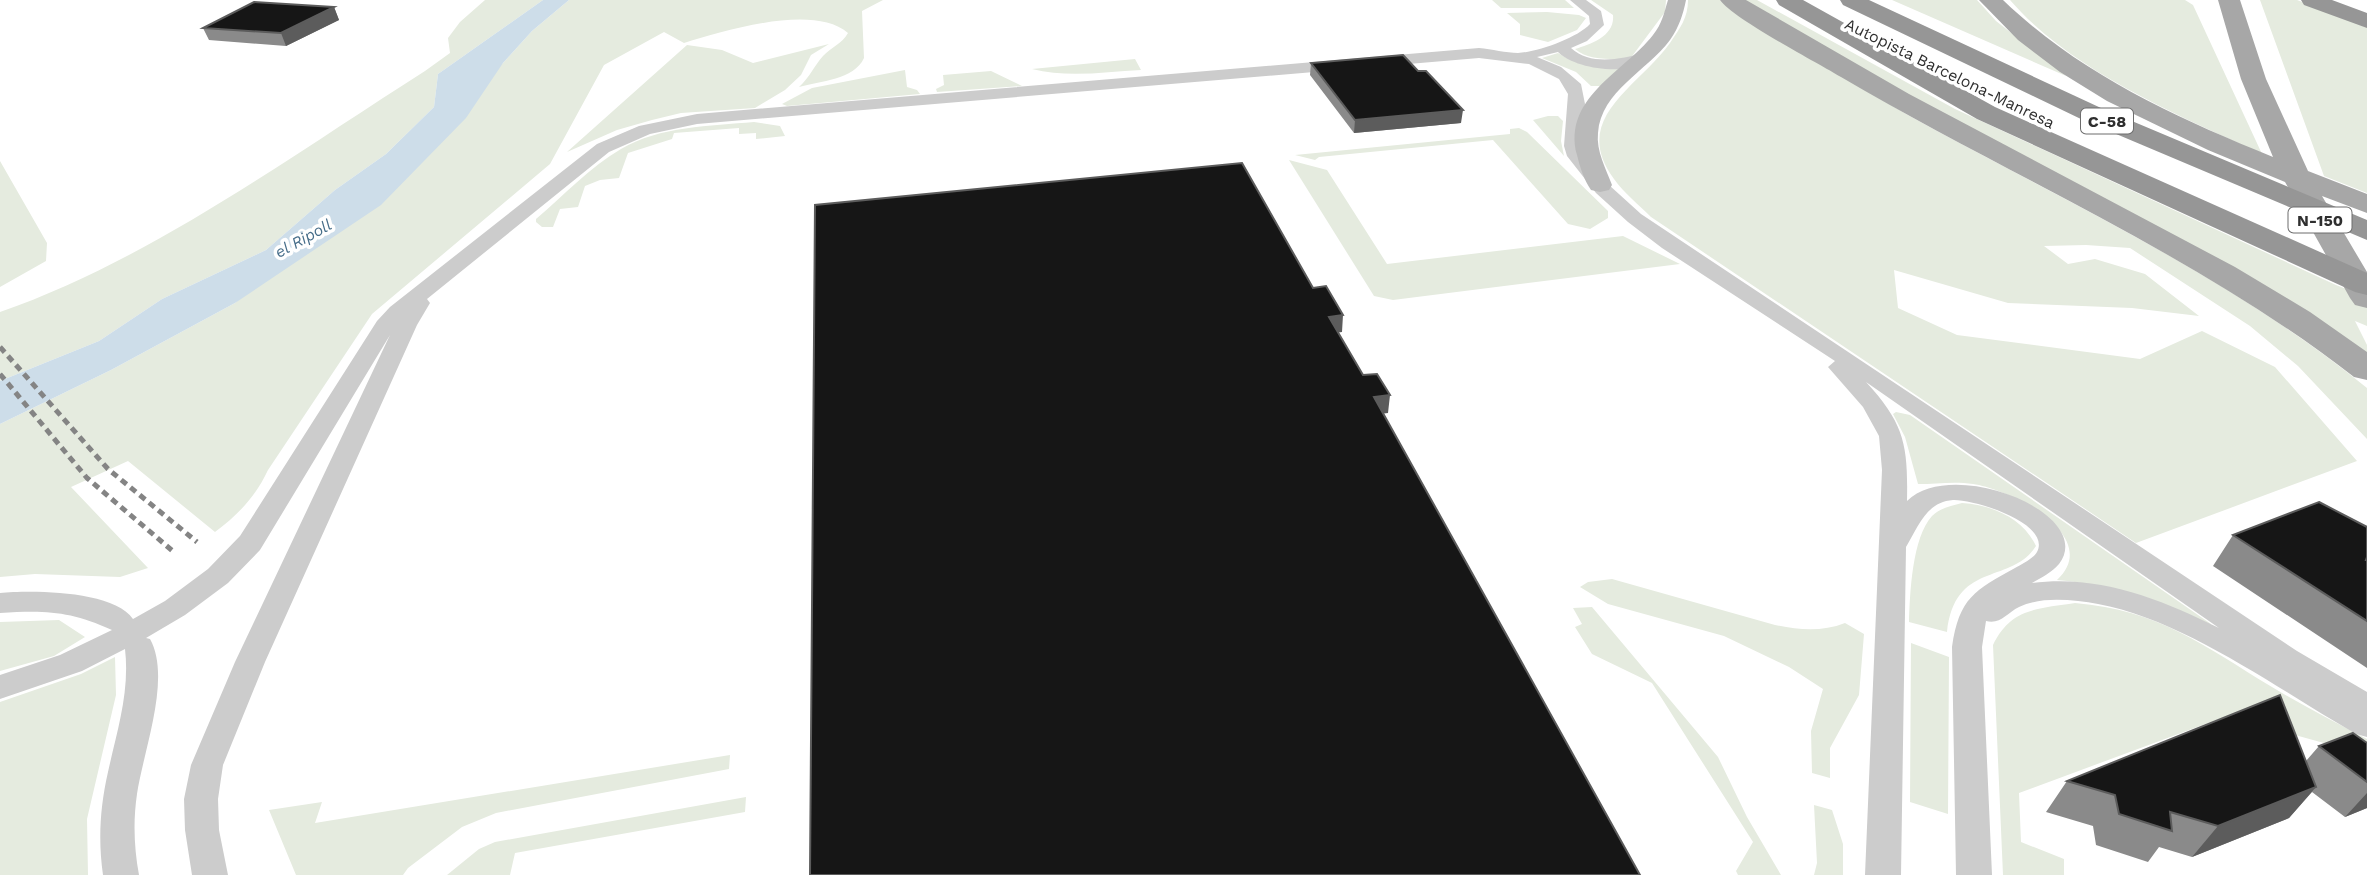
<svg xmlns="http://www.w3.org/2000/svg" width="2367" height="875" font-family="'Work Sans',sans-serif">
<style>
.green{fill:#e5ebdf}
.water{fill:#cddde9}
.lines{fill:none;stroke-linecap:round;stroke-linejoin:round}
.street{fill:#ccc;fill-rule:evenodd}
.secondary{fill:#b9b9b9;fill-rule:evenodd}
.primary{fill:#a7a7a7;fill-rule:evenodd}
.highway{fill:#969696;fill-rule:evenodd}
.rail{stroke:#848484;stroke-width:5;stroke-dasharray:7 5;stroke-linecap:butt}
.wall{fill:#8a8a8a}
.shaded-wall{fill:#5c5c5c}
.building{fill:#161616;stroke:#5c5c5c;stroke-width:2}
.labels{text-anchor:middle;stroke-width:7;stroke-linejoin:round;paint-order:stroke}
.far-street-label{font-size:16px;fill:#2f2f2f;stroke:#fff}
.shield{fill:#fff;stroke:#6d6d6d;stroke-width:2}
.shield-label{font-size:16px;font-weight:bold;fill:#2f2f2f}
.far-water-label{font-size:16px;font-style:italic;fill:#466d89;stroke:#fff}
</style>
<rect width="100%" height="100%" fill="#fff"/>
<path class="green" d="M485 0H543L438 74 434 107 386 154 335 190 266 250 162 299 99 341 0 381V312C150 260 291 156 425 71L450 53 448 38 460 22Z
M569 0H883L862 11 864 58C854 80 820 81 799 87 810 77 814 66 823 56 831 47 842 44 848 33 813 3 724 31 684 43L664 32 604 65 550 164 372 314 268 470C256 496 238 515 215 532L128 461 71 487 148 568 120 577 35 574 0 577V424L111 370 235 303 503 63 532 31Z
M1492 0H1565L1574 8H1501Z
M1591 0H1666L1665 12 1630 59C1612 59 1589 61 1575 49 1591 44 1615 36 1613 15Z
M1688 0H1720C1782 38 1843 78 1906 114 2063 201 2227 274 2367 388V439L2298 366 2250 326 2130 248 2086 245 2044 246 2068 264 2095 259 2145 274 2199 316 2132 308 2008 303 1894 270 1898 308 1957 335 2140 359 2202 331 2275 367 2357 461 2136 543 1651 217C1639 205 1624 193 1614 179 1569 118 1639 87 1670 43 1680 28 1688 18 1688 0Z
M1743 0H1757L1955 109 2336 285 2367 297V326L2355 321 2367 345V353L1829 52Z
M1892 0H1977L1996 21 2066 76Z
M2010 0H2185L2193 5 2262 154C2178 115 2071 71 2010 0Z
M2260 0H2297L2367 26V193L2324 176Z
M1547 12 1579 15 1586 18 1577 30 1548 42 1520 35V24L1507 13Z
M829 44 811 55 801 75 785 90 755 108 681 113 652 120 617 130 567 152 687 45 722 50 753 63Z
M1558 53 1570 60 1627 67 1601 86H1591L1576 72 1542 58Z
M1135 59 1141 70C1105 72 1067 78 1032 69Z
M905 70 907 87 917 90 920 94 787 106 782 104 812 88Z
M991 71 1022 86 937 92 936 89 944 85 943 75Z
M1548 116H1558L1563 121 1561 141 1564 156 1533 120Z
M754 122 780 126 785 136 756 139V133L739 134V128L674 133 672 139 628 153 619 178 600 180 585 186 578 207 560 209 553 227H542L536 222V219C563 196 590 167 621 149 660 126 710 126 754 122Z
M1519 128 1527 132 1608 211V218L1590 229 1568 224 1493 140 1319 157 1315 160 1295 155 1510 134V129Z
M1289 160 1327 170 1387 264 1623 236 1680 264 1393 300 1374 296Z
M0 161 47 243 46 261 0 287Z
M1896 412 1910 415 2211 624 2205 627C2156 604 2112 584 2057 580 2104 536 2009 489 1973 484 1955 481 1936 484 1918 484L1905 437 1893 414Z
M1962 503C1992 505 2023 518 2036 546 2011 585 1955 560 1947 632L1909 622C1910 593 1912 538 1932 516 1940 508 1951 506 1962 503Z
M1612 579 1775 625C1799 630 1822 632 1845 623L1864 634 1859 695 1830 748V778L1812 773 1811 731 1823 689 1789 667 1724 636 1608 604 1580 587 1588 582Z
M2075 603C2159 610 2204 646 2272 687 2303 706 2335 722 2367 739V755L2227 716 2019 793 2021 842 2064 859V875H2003L1993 645C2011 608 2037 609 2075 603Z
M1592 607 1718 757 1747 817 1781 875H1738L1736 871 1753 842 1652 683 1592 654 1575 627 1582 624 1573 608Z
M59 620 85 637 54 656 0 671V622Z
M1911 643 1949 657 1948 814 1910 802Z
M115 657 116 695 87 819 88 875H0V702L81 674Z
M730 755 729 769 496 813 462 827 408 868 403 875H296L269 810 322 802 315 823Z
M746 797 745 812 515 853 510 875H447L479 849 495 842Z
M1814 805 1832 810 1843 844V875H1814L1817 863Z"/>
<path class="water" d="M543 0H569L532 31 503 63 466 118 381 205 235 303 111 370 0 424V381L99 341 162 299 266 250 335 190 386 154 434 107 438 74Z"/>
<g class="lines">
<path class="street" d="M1570 0H1586L1601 11 1604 25 1587 41 1571 48C1591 66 1620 59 1644 53L1652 58C1632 77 1576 70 1558 52L1537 57 1561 67 1581 84 1585 104 1580 136 1585 156 1609 185 1641 214 2297 651 2367 692V737L2356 734C2279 690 2185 620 2098 604 2074 600 2042 596 2019 607 2007 613 2000 625 1986 621L1982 647 1992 875H1956L1952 647C1959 598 1975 590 2015 568 2022 564 2033 559 2037 552 2052 523 1973 499 1953 500 1926 502 1918 527 1906 547L1901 875H1865L1882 470 1879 436 1863 407 1828 367 1835 361 1662 248 1628 222 1596 193 1567 156 1564 146 1568 94 1559 79 1529 64 1479 58 697 124 650 134 609 152 427 299 430 303 417 325 265 662 223 765 218 799 219 830 228 875H192L185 830 184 799 191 765 235 662 390 335 260 550 228 583 185 615 146 638 150 639C172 678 143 752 137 794 133 821 134 848 139 875H103C98 840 100 807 108 772 117 731 130 692 125 649L82 671 0 699V675L60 655 112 630C70 611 46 610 0 613V593C31 590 113 590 133 619L165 601 208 569 240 536 377 321 390 307 597 144 639 126 697 114 1479 48C1492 49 1506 53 1518 53 1538 52 1577 38 1590 24L1589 16ZM1866 382 2219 628C2161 599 2098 574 2032 583 2041 578 2052 572 2059 564 2097 514 1953 456 1907 501 1908 446 1905 424 1866 382Z"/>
<path class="secondary" d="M1668 0H1686C1683 15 1679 27 1670 40 1647 71 1601 91 1598 133 1596 151 1606 169 1612 185L1609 190 1600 192 1591 190C1584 180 1580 167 1577 155 1562 98 1624 72 1653 35 1662 24 1664 13 1668 0Z"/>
<path class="primary" d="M1720 0H1746L1909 94 2235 267 2310 312 2367 352V380L2354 377C2197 255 2011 177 1841 77 1818 63 1732 18 1720 0Z
M1979 0H2003C2080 74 2175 117 2273 157L2241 79 2218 0H2240L2266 79 2308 171 2367 194V213L2322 196 2367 272V308L2355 305 2350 298 2285 182 2208 150 2107 101 2060 72 2018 40Z"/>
<path class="highway" d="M1776 0H1803L1995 107 2367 273V295L2355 292 1977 119 1779 5Z
M1840 0H1869L2101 108 2367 220V240L2083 120 1843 5Z
M2301 0H2332L2367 13V28L2304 5Z"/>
<path class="rail" d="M0 347 108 469 197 542
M0 374 87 478 175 553"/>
</g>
<path class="wall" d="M334 7 339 20 286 46 209 40 203 28Z
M1311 63 1461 123 1354 133 1310 75Z
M2233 535 2367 560V668L2213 566Z
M2367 743V808L2345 817 2312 792 2289 818 2192 857 2159 847 2148 862 2096 845 2093 826 2046 812 2067 781 2306 761 2319 746Z"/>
<path class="shaded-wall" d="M334 7 339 20 286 46 281 33Z
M1463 110 1461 123 1354 133 1355 120Z
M1343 315 1342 332 1328 334 1329 317Z
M1390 395 1388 413 1372 415 1374 397Z
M2316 787 2289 818 2192 857 2218 826Z
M2367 793V808L2345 817Z"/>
<path class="building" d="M254 2 334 7 281 33 203 28Z
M1403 55 1418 71H1426L1463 110 1355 120 1311 63Z
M1242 163 1313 288 1326 286 1343 315 1329 317 1363 375 1377 374 1390 395 1374 397 1640 875H810L815 205Z
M2319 502 2367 527V557L2366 560H2367V621L2233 535Z
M2280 695 2316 787 2218 826 2170 812 2172 831 2119 814 2115 795 2067 781Z
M2353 733 2367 743V782L2319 746Z"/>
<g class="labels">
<g class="far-street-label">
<text transform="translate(1950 73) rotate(26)" y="6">Autopista Barcelona-Manresa</text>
</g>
<g class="shield">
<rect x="2081" y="108.5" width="52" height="25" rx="5"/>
<rect x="2288.5" y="207.5" width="63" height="25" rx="5"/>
</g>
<g class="shield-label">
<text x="2107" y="127">C-58</text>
<text x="2320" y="226">N-150</text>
</g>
<g class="far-water-label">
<text transform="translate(303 238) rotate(-29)" y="6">el Ripoll</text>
</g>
</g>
</svg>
